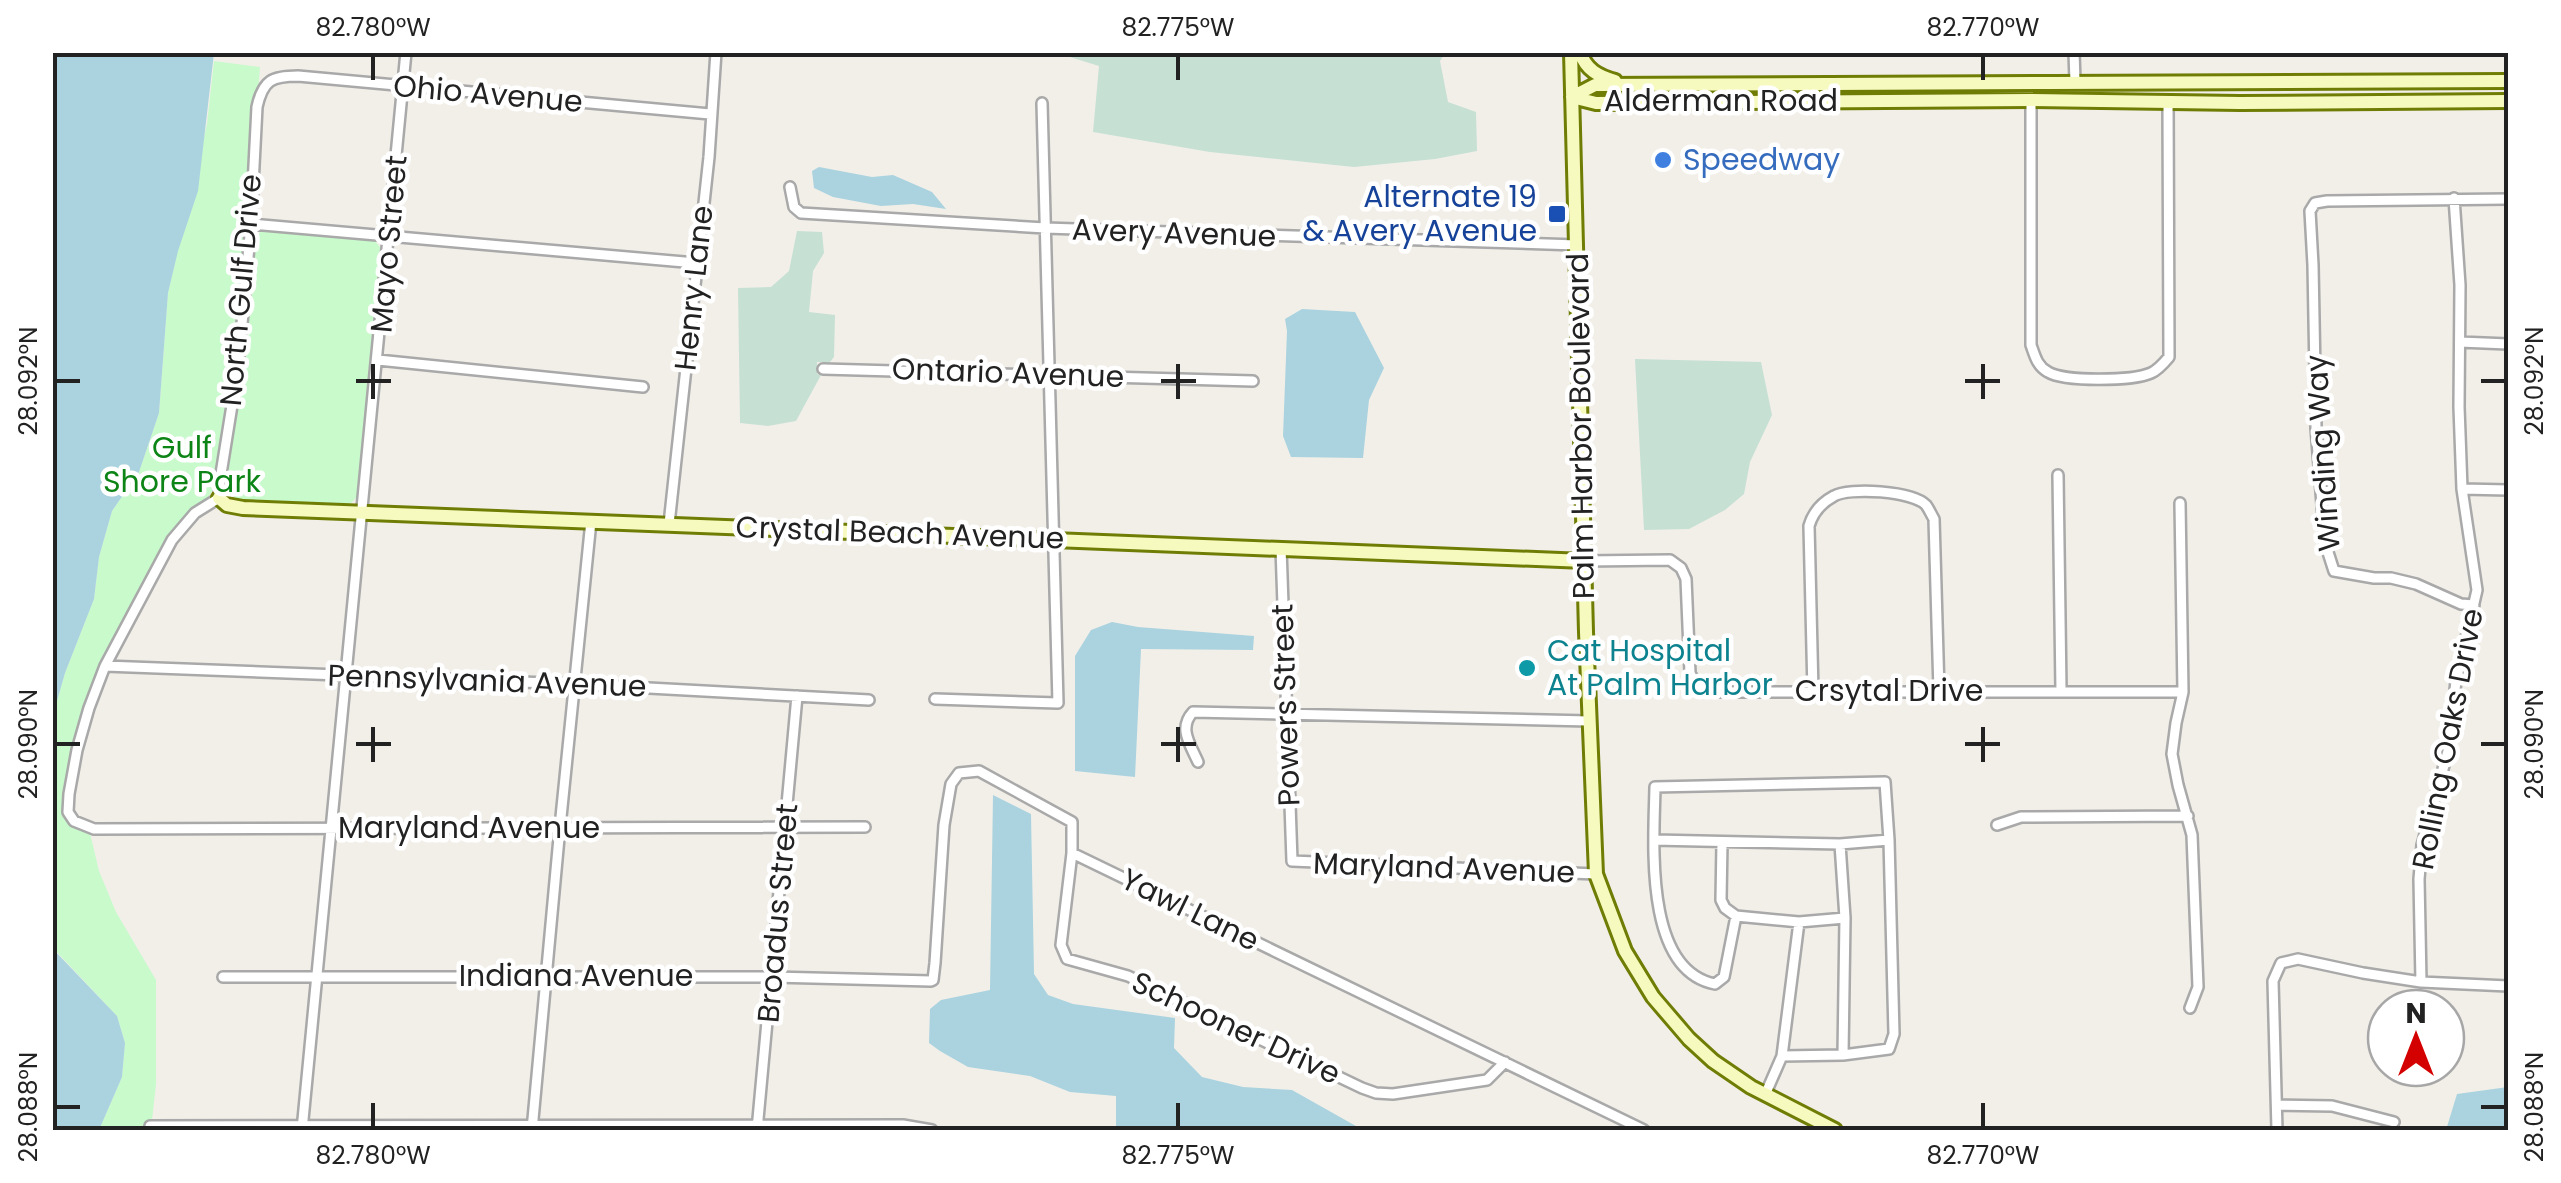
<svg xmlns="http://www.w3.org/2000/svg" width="2561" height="1183" font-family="Poppins,sans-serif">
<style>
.wetland{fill:#c6e0d4}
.park{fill:#c8facc}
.water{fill:#aad3df}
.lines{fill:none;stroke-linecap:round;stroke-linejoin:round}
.street-casing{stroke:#a9a9a9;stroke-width:14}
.secondary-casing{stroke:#707d05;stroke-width:18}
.street{stroke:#fff;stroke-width:9}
.secondary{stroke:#f7fabf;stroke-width:12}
.ticks{fill:none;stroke:#222;stroke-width:4}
.shop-dot{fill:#3f7fe0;stroke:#fff;stroke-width:4}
.transit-dot{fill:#1a4fb4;stroke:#fff;stroke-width:4}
.culture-dot{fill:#0f9aa8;stroke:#fff;stroke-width:4}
.labels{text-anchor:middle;stroke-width:9;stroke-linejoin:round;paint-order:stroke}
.street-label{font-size:30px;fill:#222;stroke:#fff}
.shop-label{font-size:30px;fill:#366cbe;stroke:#fff;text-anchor:start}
.transit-label{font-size:30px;fill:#164399;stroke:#fff;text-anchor:end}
.park-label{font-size:30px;fill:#0c8416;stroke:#fff}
.culture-label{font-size:30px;fill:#0d838f;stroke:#fff;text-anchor:start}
.neatline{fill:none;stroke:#222;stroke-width:4}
.ticks-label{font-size:25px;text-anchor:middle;fill:#222}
</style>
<rect width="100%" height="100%" fill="#f2efe9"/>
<path class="wetland" d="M1057 53H1445L1440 61 1448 102 1476 112 1477 151 1435 159 1354 167 1210 152 1093 132 1099 66Z
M797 231 822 232 824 253 813 271 809 312 835 315 834 357 830 362H817V374L821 375 796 421 768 426 740 423 738 288 771 287 789 271Z
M1635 359 1761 362 1772 415 1750 462 1744 494 1725 510 1689 529 1644 530Z"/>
<path class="park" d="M214 61 260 67C254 148 248 229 242 310 239 351 234 391 228 432 225 446 225 463 220 477 213 498 186 517 173 536 135 592 44 759 69 824L90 833 99 871 116 912 156 980V1084L151 1130H99L122 1077 125 1043 117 1016 53 948V715L65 673 94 599 99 557 112 511 139 472 159 413 168 293 207 124Z
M265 229 364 236 374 240 380 247 357 497 349 505 241 501C231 496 227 488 226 478L252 294 255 241 258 234Z"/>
<path class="water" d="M53 52 214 53 198 191 178 251 168 293 159 413 139 472 112 511 99 557 94 599 65 673 53 715Z
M819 167 872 177 893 175 932 192 946 209 913 204 881 206 833 197 814 188 812 171Z
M1302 309 1355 312 1384 368 1369 400 1363 458 1291 457 1283 436 1287 331 1285 319Z
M1112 622 1138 627 1254 636 1253 650 1141 649 1135 777 1075 771V656L1091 630Z
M993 795 1031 814 1034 974 1048 995 1073 1004 1175 1018 1174 1048 1202 1077 1243 1087 1292 1090 1363 1130H1116V1096L1070 1092 1030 1076 968 1067 940 1051 929 1043 930 1009 941 1000 990 990Z
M52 948 117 1016 125 1043 122 1077 99 1130H53Z
M2508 1087V1130H2446L2457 1094Z"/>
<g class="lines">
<g class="street-casing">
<path id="street" d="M2074 52 2075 82
M2031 100V345C2035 356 2037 366 2048 372 2064 382 2133 381 2151 373 2158 370 2164 363 2169 357L2168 101
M710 114 298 76C272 76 263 80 257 107L251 224 238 368 220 480 219 498 195 513 172 540 105 666 89 708 77 750 69 794 68 812 74 821 94 829 865 827
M790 187 794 207 801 213 1045 228 1577 245
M251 224 696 263
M2460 342 2508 344
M378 360 643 387
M823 369 1253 381
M2058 475 2061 690
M2462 489 2508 490
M2180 503 2183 692 2176 723 2172 754 2178 785 2192 835 2198 987 2190 1008
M669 524 709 157 716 52
M1281 548 1292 861 1596 874
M1585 561 1670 560 1681 568 1686 579 1690 673 1697 687 1710 692H2183
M2474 605 2461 604 2416 584 2391 578H2374L2334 571 2325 543 2316 428 2313 265 2310 211 2315 203 2327 201 2508 199
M105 666 575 684 869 700
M1813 692 1809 526C1813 512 1821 503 1834 496 1849 487 1913 491 1926 505 1929 509 1931 514 1934 519L1939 691
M935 699 1058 703 1042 103
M1198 762C1190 744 1178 728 1193 712L1589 721
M1997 825 2021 817 2188 816
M1654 840 1840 844 1889 840
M1722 842 1721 900 1725 908 1736 916 1799 922 1845 918
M1840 844 1845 918 1843 1055
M1072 853 1644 1130
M1736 916 1724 977 1715 984C1643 970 1654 841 1655 787L1885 782 1889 840 1894 1034 1889 1049 1843 1055 1782 1056
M223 977H773L931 981 933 980 935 963 944 825 951 784 959 773 979 771 1072 822V853L1061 945 1067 959 1128 976 1362 1088 1376 1093 1393 1094 1487 1080 1505 1062
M2421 982 2419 879 2422 845 2448 751 2456 681 2477 590 2462 489 2459 407 2460 285 2454 198
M1765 1095 1782 1056 1799 922
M2277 1105 2332 1106 2394 1122
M150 1126 903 1125 932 1130
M302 1130 406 52
M532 1130 560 827 591 521
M757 1130 797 696
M2277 1130 2273 981 2281 963 2298 959 2363 973 2421 982 2508 986"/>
</g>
<g class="secondary-casing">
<path id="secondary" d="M1571 52 1586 632 1596 874 1625 951 1653 997 1689 1039 1713 1061 1751 1087 1835 1130
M1580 52C1586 70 1598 76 1615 81
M1572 97 1595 85C1899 82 2204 84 2508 81
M1572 97 1596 103 2031 100 2240 103 2508 101
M219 498 227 505 243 508 1585 561"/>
</g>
<use href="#street" class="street"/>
<use href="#secondary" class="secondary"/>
</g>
<path class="ticks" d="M373 55V80M1178 55V80M1983 55V80M373 364V399M1178 364V399M1983 364V399M55 381H80M356 381H391M1161 381H1196M1965 381H2000M2481 381H2506M373 727V762M1178 727V762M1983 727V762M55 744H80M356 744H391M1161 744H1196M1965 744H2000M2481 744H2506M373 1103V1128M1178 1103V1128M1983 1103V1128M55 1107H80M2481 1107H2506"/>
<circle class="shop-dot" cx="1663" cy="160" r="10"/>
<rect class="transit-dot" x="1547" y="204" width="20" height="20" rx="5"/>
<circle class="culture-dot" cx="1527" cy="668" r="10"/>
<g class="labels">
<g class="street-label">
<text transform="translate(488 94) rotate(5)" y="10">Ohio Avenue</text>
<text x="1721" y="111">Alderman Road</text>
<text transform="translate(1174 233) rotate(2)" y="10">Avery Avenue</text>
<text transform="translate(389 244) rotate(-85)" y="10">Mayo Street</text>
<text transform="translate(694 288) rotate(-84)" y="10">Henry Lane</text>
<text transform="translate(241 290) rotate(-85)" y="10">North Gulf Drive</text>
<text transform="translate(1008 373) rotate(2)" y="10">Ontario Avenue</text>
<text transform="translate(1581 426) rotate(-91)" y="10">Palm Harbor Boulevard</text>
<text transform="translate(2323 453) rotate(-94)" y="10">Winding Way</text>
<text transform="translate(900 533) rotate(2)" y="10">Crystal Beach Avenue</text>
<text transform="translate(487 681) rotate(2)" y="10">Pennsylvania Avenue</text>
<text x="1889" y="701">Crsytal Drive</text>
<text transform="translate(1286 705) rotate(-92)" y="10">Powers Street</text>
<text transform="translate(2448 739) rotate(-79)" y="10">Rolling Oaks Drive</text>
<text x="469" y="838">Maryland Avenue</text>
<text transform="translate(1444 868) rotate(2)" y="10">Maryland Avenue</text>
<text transform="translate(1190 910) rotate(26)" y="10">Yawl Lane</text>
<text transform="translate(778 913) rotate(-85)" y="10">Broadus Street</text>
<text x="576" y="986">Indiana Avenue</text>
<text transform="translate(1236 1028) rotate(25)" y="10">Schooner Drive</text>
</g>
<g class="shop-label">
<text x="1683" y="170">Speedway</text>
</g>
<g class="transit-label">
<text x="1537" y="207">Alternate 19<tspan x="1537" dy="34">&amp; Avery Avenue</tspan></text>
</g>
<g class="park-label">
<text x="182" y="458">Gulf<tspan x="182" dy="34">Shore Park</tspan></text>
</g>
<g class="culture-label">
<text x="1547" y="661">Cat Hospital<tspan x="1547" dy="34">At Palm Harbor</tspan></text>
</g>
</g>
<rect width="2561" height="1183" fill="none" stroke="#ffffff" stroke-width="110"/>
<g transform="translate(2416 1038)"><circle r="48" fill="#ffffff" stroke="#a7a7a7" stroke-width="2.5"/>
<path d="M0-8L18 38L0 25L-18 38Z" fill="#d40000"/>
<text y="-15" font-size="28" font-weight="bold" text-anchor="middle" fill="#222222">N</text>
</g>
<rect x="55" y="55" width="2451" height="1073" class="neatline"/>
<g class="ticks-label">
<text x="373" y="36">82.780°W</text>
<text x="1178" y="36">82.775°W</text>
<text x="1983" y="36">82.770°W</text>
<text transform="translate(28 381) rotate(-90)" y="9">28.092°N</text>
<text transform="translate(2534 381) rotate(-90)" y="9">28.092°N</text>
<text transform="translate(28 744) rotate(-90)" y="9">28.090°N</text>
<text transform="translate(2534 744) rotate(-90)" y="9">28.090°N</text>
<text transform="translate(28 1107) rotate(-90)" y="9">28.088°N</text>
<text transform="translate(2534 1107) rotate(-90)" y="9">28.088°N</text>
<text x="373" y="1164">82.780°W</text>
<text x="1178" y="1164">82.775°W</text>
<text x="1983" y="1164">82.770°W</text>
</g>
</svg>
